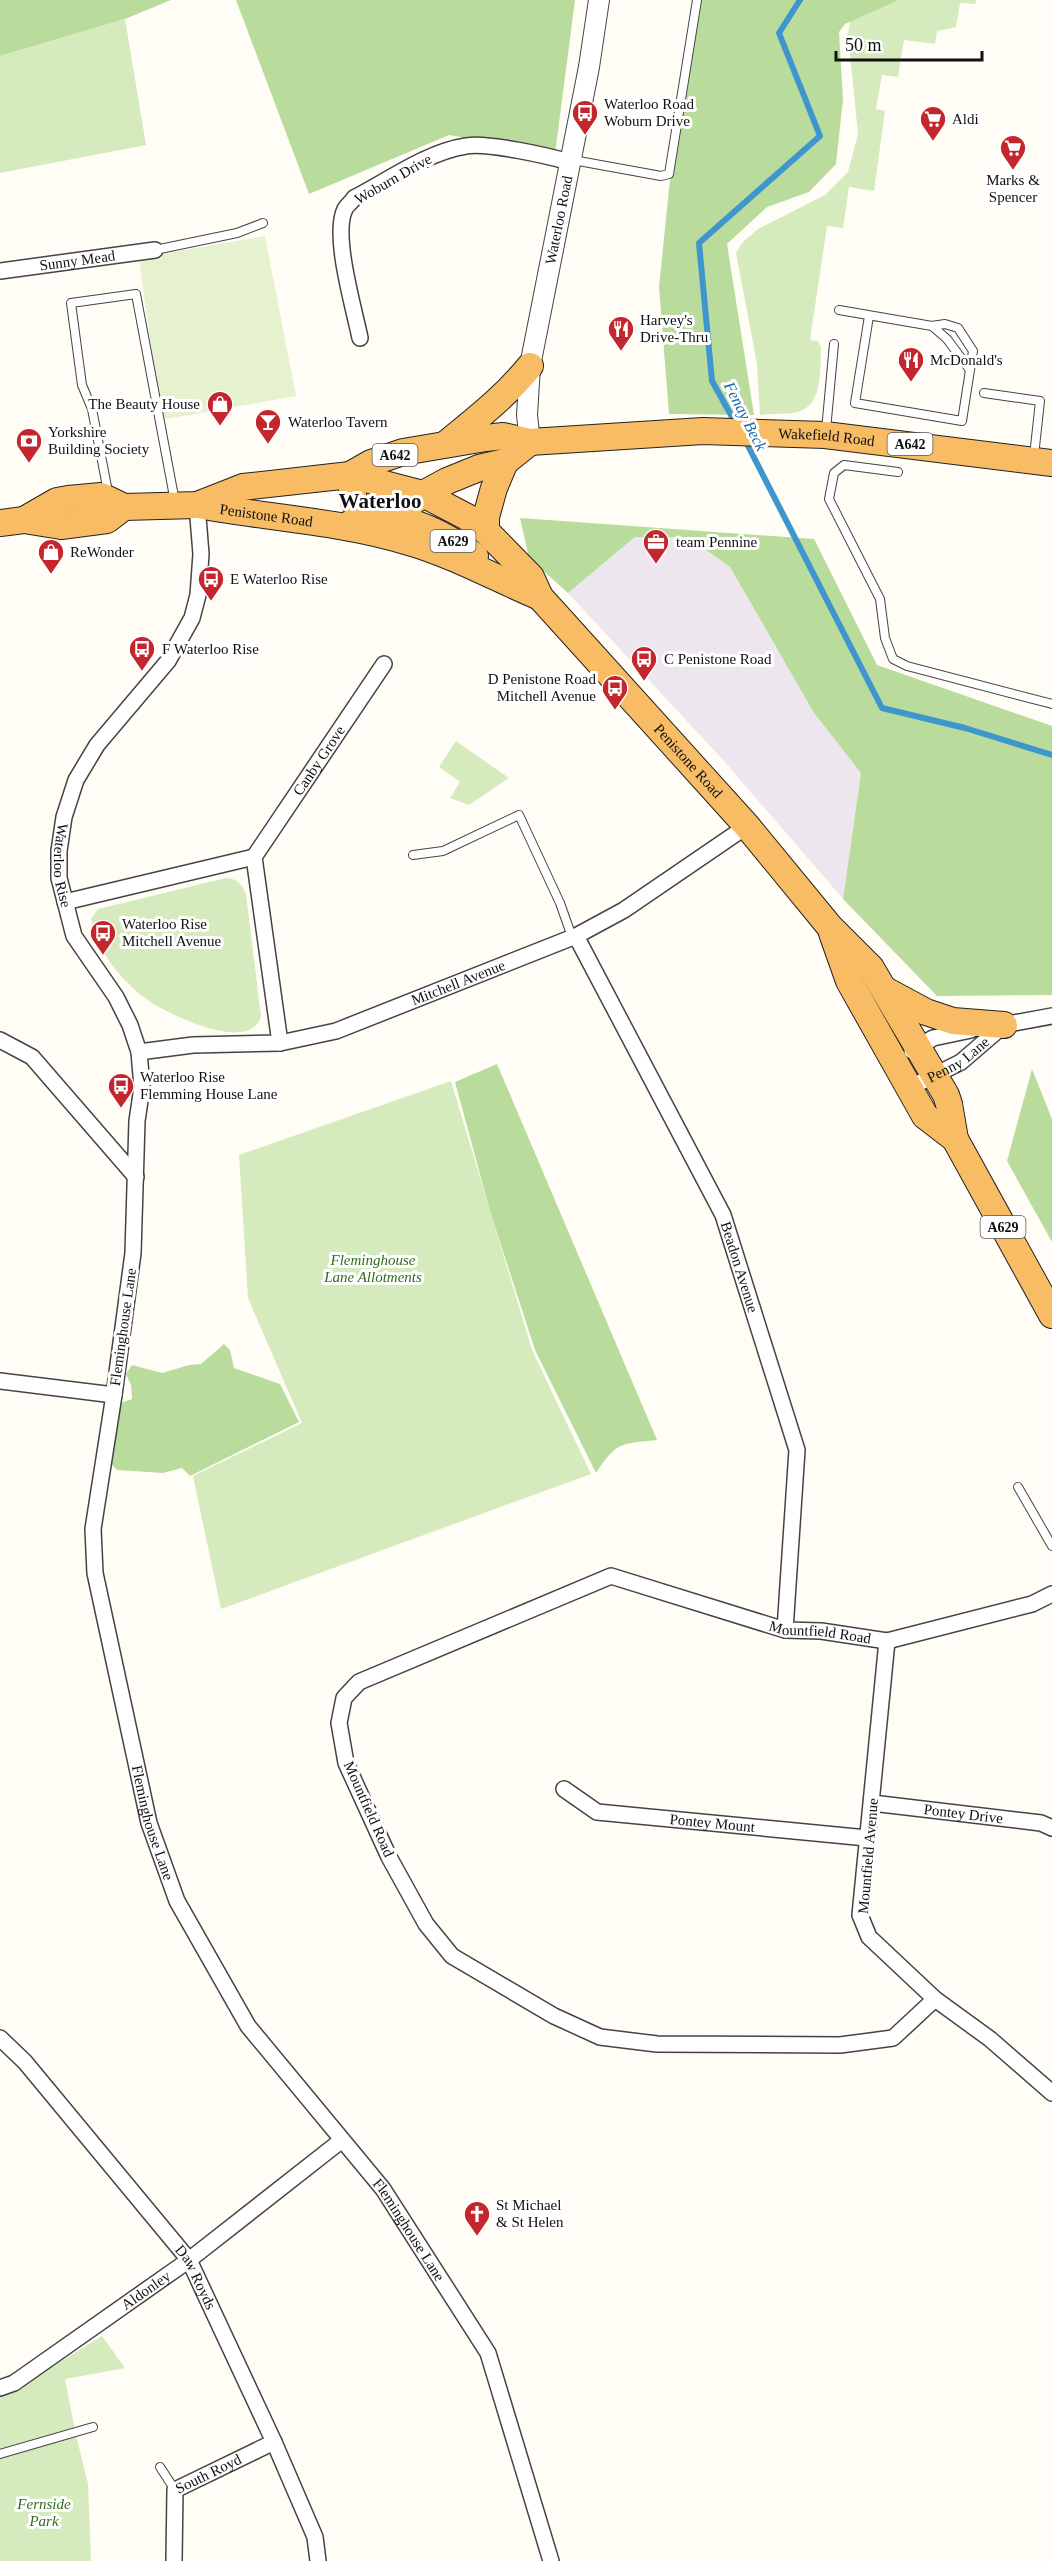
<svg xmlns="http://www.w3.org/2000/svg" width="1052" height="2561" font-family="'Times New Roman',serif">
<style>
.industrial{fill:#eee6ef}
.green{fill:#d5ebbd}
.forest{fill:#b9dc9c}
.pitch{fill:#e6f2cf}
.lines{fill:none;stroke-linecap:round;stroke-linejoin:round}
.stream{stroke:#3f96cf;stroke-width:6}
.service-casing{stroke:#444;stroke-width:10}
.minor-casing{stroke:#444;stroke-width:18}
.tertiary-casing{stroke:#444;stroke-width:22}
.trunk-casing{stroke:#222;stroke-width:28}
.service{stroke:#fff;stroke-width:8}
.minor{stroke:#fff;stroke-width:15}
.tertiary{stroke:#fff;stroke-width:20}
.trunk{stroke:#f7bc64;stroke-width:26}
.labels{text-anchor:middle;stroke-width:6;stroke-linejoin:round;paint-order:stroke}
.shield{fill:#fff;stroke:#585858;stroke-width:1.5}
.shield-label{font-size:14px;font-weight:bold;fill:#111}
.poi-label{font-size:15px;fill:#111;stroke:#fff;text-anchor:start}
.street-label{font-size:15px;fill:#111;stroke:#fff}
.park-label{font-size:15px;font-style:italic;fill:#2f6b1f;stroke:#fff}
.water-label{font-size:16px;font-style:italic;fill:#1768a6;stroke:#fff}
.district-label{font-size:21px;font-weight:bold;fill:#111;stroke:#fff}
</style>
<rect width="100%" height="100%" fill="#fffdf5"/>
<path class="industrial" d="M635 537H688L730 567 814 713 861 773 843 899 724 761 568 593Z"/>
<path class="green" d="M899 0H976L975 4 960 3 956 27 937 31 935 44 904 40 898 77 882 75 876 109 885 111 874 191 849 187 843 228 827 226 810 340 818 341 821 348C820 369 823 405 798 412 786 415 772 413 760 415L757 364 736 253 742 243 758 229 825 195 848 172 858 134 848 34 850 21Z
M125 19 146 145 0 173V56Z
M456 741 509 778 469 805 450 798 460 782 439 767Z
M226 878C238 879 242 884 246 895L261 1016C251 1054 173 1016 152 1003 141 996 129 985 121 976 107 961 95 939 91 919L98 909Z
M451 1081 532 1350 591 1474 221 1609 193 1476 302 1423 248 1298 239 1155Z
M102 2336 125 2368 65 2379 75 2431 88 2484 91 2561H0V2396L29 2381Z"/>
<path class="forest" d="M0 0H171L125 19 0 56Z
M236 0H575L555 154 449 135 309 194Z
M699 0H899L845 24 839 32 843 99 836 164 809 192 767 207 727 244 754 415 669 414 659 287 671 170Z
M520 518 814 539 877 665 1052 726V995L937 996 843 899 861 773 814 713 730 567 688 537H635L568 593 529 558Z
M497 1064 657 1440C621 1444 617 1441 596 1473L535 1350 490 1211 455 1082Z
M1032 1069 1052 1119V1242L1007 1161Z
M224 1344 230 1350 234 1368 280 1384 299 1422 190 1476 182 1468 163 1473 117 1470 107 1459 116 1410 121 1403 132 1399 131 1385 126 1374 132 1365 162 1373 189 1365 201 1364Z"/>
<path class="pitch" d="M265 236 296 396 161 420 139 258Z"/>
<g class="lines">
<path class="stream" d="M736 424 712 381 699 243 820 136 779 33 800 0
M744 438 882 708 965 728 1052 755"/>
<g class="service-casing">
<path id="service" d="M573 160 661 176 669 174 697 0
M155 250 237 233 263 223
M839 310 932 326 945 324 958 328 973 351 962 421 855 403 869 316
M932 326 947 339 970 370
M984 393 1040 401 1034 456
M826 430 834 344
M898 472 844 465 834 473 829 499 880 599 885 638 893 659 907 666 1052 704
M108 492 92 409 82 385 71 303 136 294 175 502
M413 855 443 851 519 815 560 903 572 937
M1018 1487 1052 1546
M0 2454 93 2427
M160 2467 175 2490"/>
</g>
<g class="minor-casing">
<g id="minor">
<path id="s1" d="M0 271 155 250"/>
<path d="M360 338C354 308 332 235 345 209 347 205 352 202 354 198 389 180 427 152 466 146 487 142 548 156 570 162"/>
<path id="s2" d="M197 505 201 554 198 595 192 618 168 661 97 745 76 780 64 817 59 851V878L74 936 116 997 130 1025 139 1052 142 1087 137 1121 133 1253 114 1395 93 1529 95 1573 149 1823 177 1901 248 2026 383 2189 488 2353 551 2561"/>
<path d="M65 902 254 857"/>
<path id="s3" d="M576 936 723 1215 797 1450 785 1630"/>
<path d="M997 1026 1052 1016"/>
<path d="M0 1040 32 1057 136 1177"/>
<path id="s4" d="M280 1043 254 857 384 664"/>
<path d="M912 1051 933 1038 971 1030"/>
<path id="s5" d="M139 1052 193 1045 280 1043 336 1031 576 936 624 910 747 826"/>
<path id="s6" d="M909 1088 961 1062 1004 1025"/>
<path d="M0 1381 114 1395"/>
<path d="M887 1641 860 1915 869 1937 935 1999 990 2039 1052 2093"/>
<path id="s7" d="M564 1789 597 1812 867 1838"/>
<path id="s8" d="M872 1803 1041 1823 1052 1828"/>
<path id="s9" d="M935 1999 893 2038 840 2045 657 2044 600 2037 554 2016 452 1956 426 1924 389 1857 346 1763 339 1723 344 1698 359 1682 611 1576 785 1630 821 1631 887 1641 1032 1604 1052 1594"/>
<path id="s10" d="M0 2038 25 2062 189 2260 274 2442 315 2537 318 2561"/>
<path id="s11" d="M0 2388 14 2383 189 2260 342 2140"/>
<path id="s12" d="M174 2561 175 2490 274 2442"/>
</g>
</g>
<g class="tertiary-casing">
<g id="tertiary">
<path id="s13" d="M530 442 527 415 530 366 589 67 599 0"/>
</g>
</g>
<g class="trunk-casing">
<g id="trunk">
<path d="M447 443C476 419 506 396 530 366"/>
<path id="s14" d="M350 475 371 463 403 452 486 438 503 436 530 442 703 431 825 435 1052 463"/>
<path d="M350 475 354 502C367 520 396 517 416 524 437 531 457 543 475 556"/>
<path id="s15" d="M198 505C268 518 340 521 409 542 454 555 497 579 540 597"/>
<path id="s16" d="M24 520 57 501 68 499 101 496 124 507 197 505 243 487 350 475 423 494 467 517 486 531 531 577 540 597 747 826 830 927 871 968 946 1095 949 1104 955 1139 1052 1315"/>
<path d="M0 523 24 520 61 526 107 520 124 507"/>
<path d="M351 523 365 522 397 514 423 494 447 481 479 468 505 462 530 442"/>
<path d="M486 531V517L494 488 505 462"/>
<path d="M832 933 849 981 925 1116 955 1139"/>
<path d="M887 991 926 1012 953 1021 1004 1025"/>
</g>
</g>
<use href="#service" class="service"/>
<use href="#minor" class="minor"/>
<use href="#tertiary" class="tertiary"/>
<use href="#trunk" class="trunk"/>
</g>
<defs>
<g id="bus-pin" transform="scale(1.35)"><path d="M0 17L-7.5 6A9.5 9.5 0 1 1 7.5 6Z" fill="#c4262e" stroke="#fff"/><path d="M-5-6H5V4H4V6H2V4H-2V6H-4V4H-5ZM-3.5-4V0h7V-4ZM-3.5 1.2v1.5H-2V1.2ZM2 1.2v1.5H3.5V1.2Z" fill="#fff"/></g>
<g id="supermarket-pin" transform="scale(1.35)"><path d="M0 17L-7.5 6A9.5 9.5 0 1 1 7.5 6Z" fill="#c4262e" stroke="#fff"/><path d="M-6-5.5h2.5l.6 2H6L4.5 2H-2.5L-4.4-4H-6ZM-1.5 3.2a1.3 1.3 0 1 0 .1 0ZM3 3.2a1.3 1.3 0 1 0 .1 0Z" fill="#fff"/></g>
<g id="restaurant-pin" transform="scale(1.35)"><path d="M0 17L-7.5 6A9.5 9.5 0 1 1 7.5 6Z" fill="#c4262e" stroke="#fff"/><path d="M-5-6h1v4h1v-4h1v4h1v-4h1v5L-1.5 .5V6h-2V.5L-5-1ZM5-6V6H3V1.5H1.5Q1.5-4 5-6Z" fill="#fff"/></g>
<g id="shop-pin" transform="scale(1.35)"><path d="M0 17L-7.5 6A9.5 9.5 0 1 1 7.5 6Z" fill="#c4262e" stroke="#fff"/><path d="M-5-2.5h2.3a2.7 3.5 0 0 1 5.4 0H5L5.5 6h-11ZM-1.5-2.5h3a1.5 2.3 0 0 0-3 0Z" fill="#fff"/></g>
<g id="bar-pin" transform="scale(1.35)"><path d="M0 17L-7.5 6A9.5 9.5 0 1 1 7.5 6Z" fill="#c4262e" stroke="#fff"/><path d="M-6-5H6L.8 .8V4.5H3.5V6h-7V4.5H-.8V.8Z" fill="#fff"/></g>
<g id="bank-pin" transform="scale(1.35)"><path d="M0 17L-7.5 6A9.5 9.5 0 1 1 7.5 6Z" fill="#c4262e" stroke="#fff"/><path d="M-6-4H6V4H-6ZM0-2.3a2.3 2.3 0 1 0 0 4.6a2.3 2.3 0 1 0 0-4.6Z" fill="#fff"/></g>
<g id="office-pin" transform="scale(1.35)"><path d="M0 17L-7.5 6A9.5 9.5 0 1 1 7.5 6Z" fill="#c4262e" stroke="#fff"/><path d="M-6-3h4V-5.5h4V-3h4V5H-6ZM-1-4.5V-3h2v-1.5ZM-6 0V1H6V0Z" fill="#fff"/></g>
<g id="church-pin" transform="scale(1.35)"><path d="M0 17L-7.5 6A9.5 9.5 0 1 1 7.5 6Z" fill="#c4262e" stroke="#fff"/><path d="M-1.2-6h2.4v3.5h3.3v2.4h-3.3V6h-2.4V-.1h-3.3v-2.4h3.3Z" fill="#fff"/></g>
</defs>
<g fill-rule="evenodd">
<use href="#bus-pin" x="585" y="113"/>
<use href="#supermarket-pin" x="933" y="119"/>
<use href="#supermarket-pin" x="1013" y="148"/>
<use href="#restaurant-pin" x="621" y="329"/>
<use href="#restaurant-pin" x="911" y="360"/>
<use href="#shop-pin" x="220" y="404"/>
<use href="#bar-pin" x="268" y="422"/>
<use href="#bank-pin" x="29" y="441"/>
<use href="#office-pin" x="656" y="542"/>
<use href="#shop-pin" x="51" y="552"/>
<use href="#bus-pin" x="211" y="579"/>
<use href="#bus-pin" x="142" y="649"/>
<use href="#bus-pin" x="644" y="659"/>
<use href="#bus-pin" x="615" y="688"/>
<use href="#bus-pin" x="103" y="933"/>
<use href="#bus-pin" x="121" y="1086"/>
<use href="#church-pin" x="477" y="2214"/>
</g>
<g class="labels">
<g class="shield">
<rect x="887.5" y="433" width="45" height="22" rx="4.5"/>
<rect x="372.5" y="444" width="45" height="22" rx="4.5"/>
<rect x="430.5" y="530" width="45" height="22" rx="4.5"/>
<rect x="980.5" y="1216" width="45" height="22" rx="4.5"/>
</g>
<g class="shield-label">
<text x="910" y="449">A642</text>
<text x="395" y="460">A642</text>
<text x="453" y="546">A629</text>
<text x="1003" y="1232">A629</text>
</g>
<g class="poi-label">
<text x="604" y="109">Waterloo Road<tspan x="604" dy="17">Woburn Drive</tspan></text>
<text x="952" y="124">Aldi</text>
<text x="1013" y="185" text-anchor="middle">Marks &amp;<tspan x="1013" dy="17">Spencer</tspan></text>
<text x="640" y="325">Harvey's<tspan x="640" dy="17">Drive-Thru</tspan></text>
<text x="930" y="365">McDonald's</text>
<text x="200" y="409" text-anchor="end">The Beauty House</text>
<text x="288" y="427">Waterloo Tavern</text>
<text x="48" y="437">Yorkshire<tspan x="48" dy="17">Building Society</tspan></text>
<text x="676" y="547">team Pennine</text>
<text x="70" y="557">ReWonder</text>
<text x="230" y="584">E Waterloo Rise</text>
<text x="162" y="654">F Waterloo Rise</text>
<text x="664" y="664">C Penistone Road</text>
<text x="596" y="684" text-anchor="end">D Penistone Road<tspan x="596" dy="17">Mitchell Avenue</tspan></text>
<text x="122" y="929">Waterloo Rise<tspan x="122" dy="17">Mitchell Avenue</tspan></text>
<text x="140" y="1082">Waterloo Rise<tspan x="140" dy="17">Flemming House Lane</tspan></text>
<text x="496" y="2210">St Michael<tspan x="496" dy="17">&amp; St Helen</tspan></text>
</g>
<g class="street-label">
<text transform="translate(393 179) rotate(-30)" y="5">Woburn Drive</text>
<text dy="5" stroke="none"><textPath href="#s13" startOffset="225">Waterloo Road</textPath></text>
<text dy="5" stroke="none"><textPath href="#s1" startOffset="78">Sunny Mead</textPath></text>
<text dy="5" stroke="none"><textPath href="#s14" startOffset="484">Wakefield Road</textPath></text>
<text dy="5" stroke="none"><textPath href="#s15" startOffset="69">Penistone Road</textPath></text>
<text dy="5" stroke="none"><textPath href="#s4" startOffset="304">Canby Grove</textPath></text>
<text dy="5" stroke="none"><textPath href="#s16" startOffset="794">Penistone Road</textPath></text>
<text dy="5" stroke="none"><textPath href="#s2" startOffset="402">Waterloo Rise</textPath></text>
<text dy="5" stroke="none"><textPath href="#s5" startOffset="330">Mitchell Avenue</textPath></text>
<text dy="5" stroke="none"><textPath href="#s6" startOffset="57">Penny Lane</textPath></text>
<text dy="5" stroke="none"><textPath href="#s3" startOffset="370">Beadon Avenue</textPath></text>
<text transform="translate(123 1327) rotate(-82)" y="5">Fleminghouse Lane</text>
<text dy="5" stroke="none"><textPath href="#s9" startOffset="1320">Mountfield Road</textPath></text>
<text transform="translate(369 1809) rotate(66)" y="5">Mountfield Road</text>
<text dy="5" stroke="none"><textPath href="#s8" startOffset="92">Pontey Drive</textPath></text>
<text dy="5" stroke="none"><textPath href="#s2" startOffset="1389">Fleminghouse Lane</textPath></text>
<text dy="5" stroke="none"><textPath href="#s7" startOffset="156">Pontey Mount</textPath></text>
<text transform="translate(868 1856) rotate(-85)" y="5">Mountfield Avenue</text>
<text dy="5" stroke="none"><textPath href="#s2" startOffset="1875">Fleminghouse Lane</textPath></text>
<text dy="5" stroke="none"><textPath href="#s10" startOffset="310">Daw Royds</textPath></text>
<text dy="5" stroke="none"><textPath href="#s11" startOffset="176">Aldonley</textPath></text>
<text dy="5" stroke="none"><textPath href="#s12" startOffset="108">South Royd</textPath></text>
</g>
<g class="park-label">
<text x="373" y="1265">Fleminghouse<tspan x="373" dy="17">Lane Allotments</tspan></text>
<text x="44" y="2509">Fernside<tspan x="44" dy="17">Park</tspan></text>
</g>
<g class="water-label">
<text transform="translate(746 416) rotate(63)" y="6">Fenay Beck</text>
</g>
<g class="district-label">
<text x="380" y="508">Waterloo</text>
</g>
</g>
<path d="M836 51v9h146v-9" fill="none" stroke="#111111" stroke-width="3"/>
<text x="845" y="51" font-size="18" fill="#111111" stroke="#ffffff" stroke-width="4.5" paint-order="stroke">50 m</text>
</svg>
